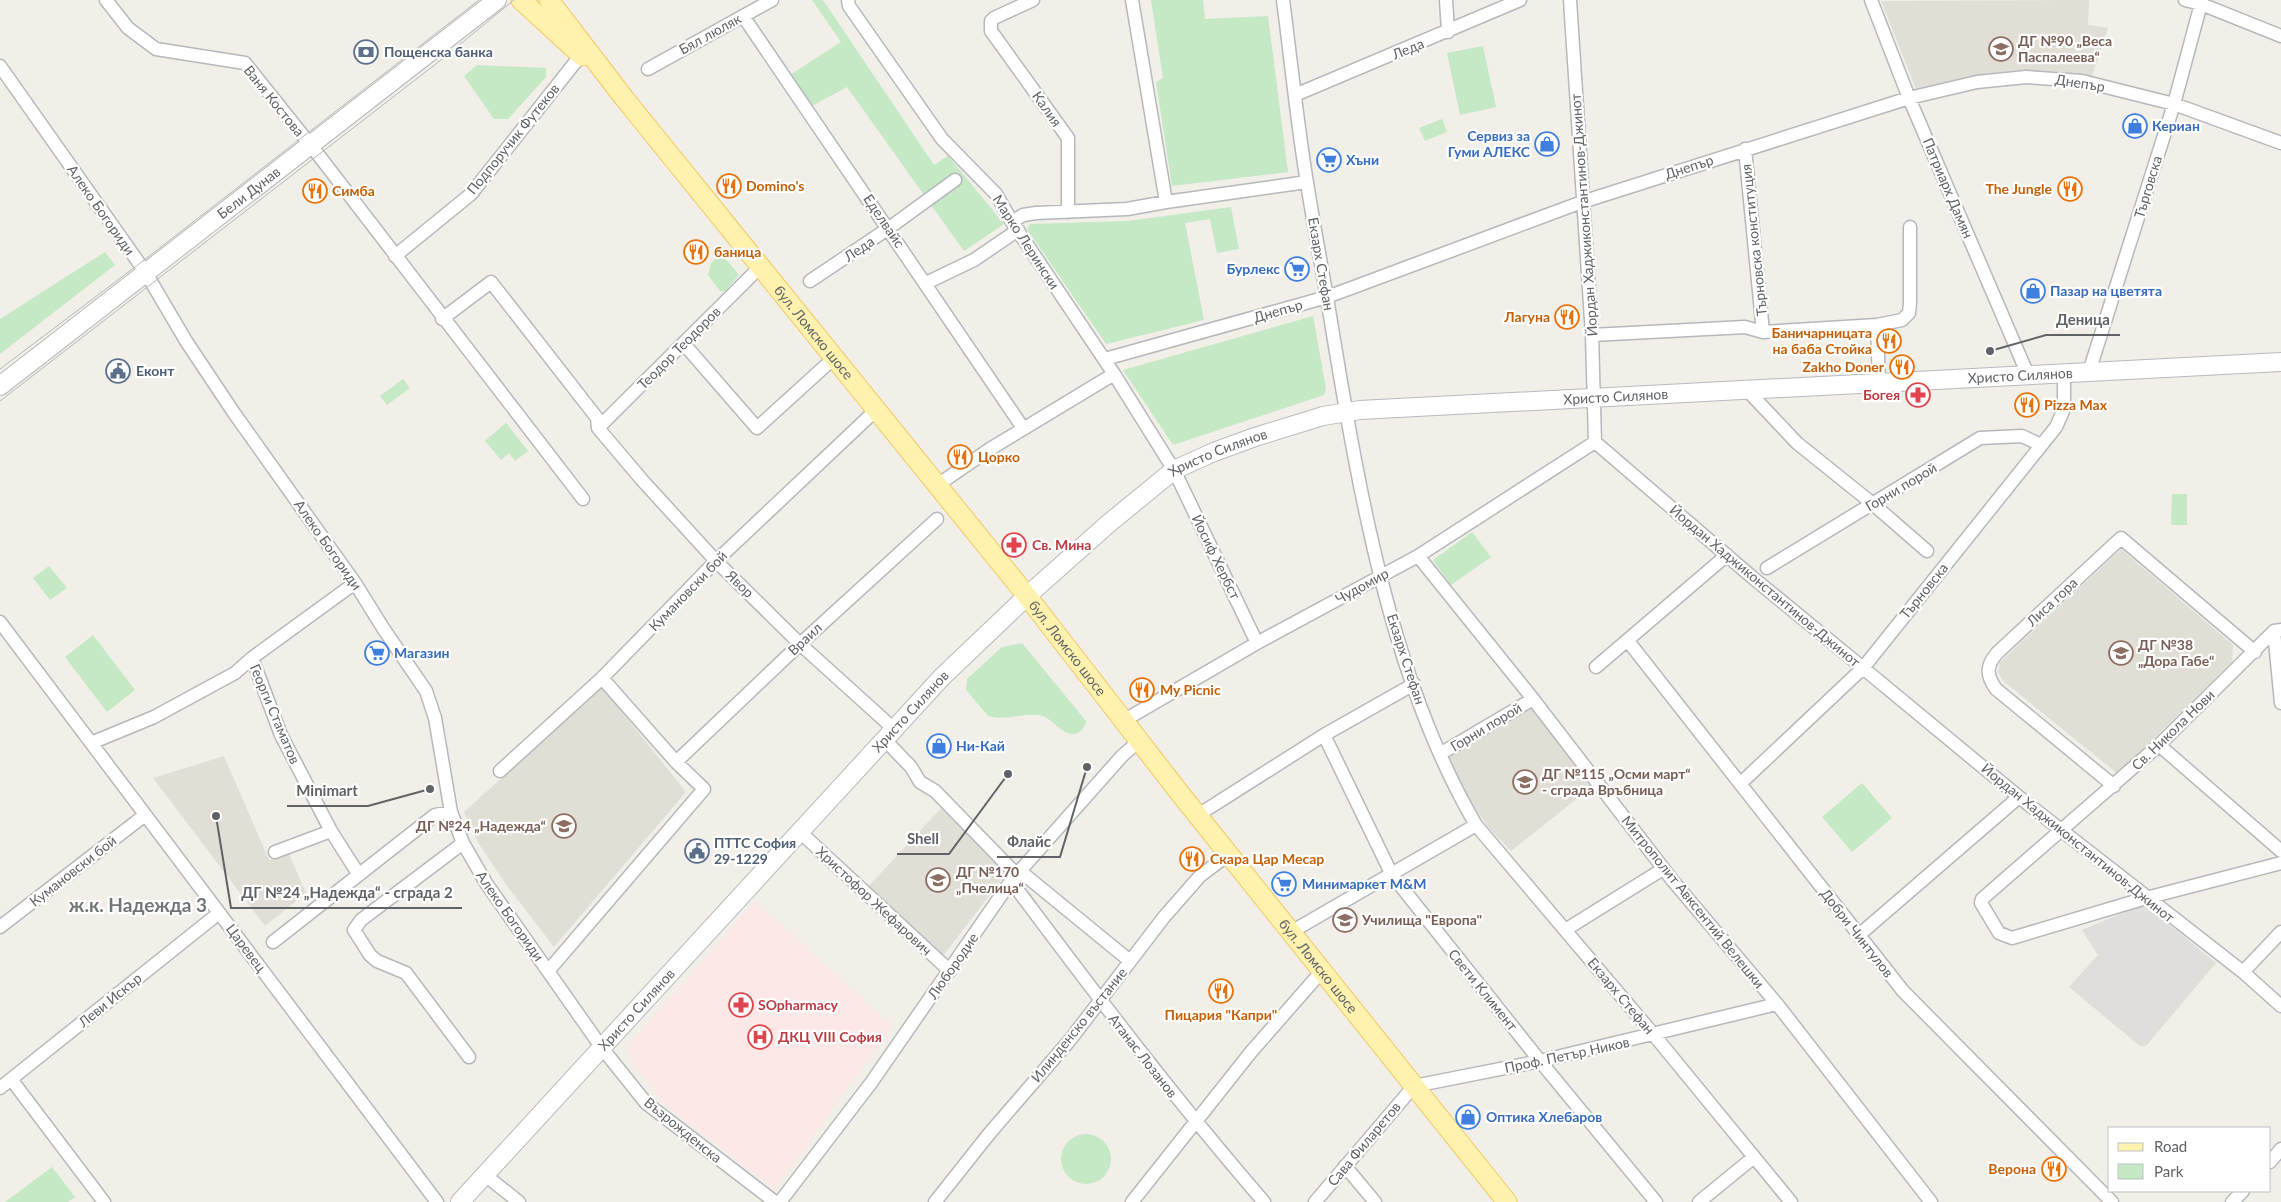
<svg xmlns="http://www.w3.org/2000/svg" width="2281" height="1202" font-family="Lato,sans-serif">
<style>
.industrial{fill:#e0deda}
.education{fill:#e1ded6}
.medical{fill:#fce8e6}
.green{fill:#c5e8c5}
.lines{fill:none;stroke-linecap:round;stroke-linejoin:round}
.street-casing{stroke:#b5b8bc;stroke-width:15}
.secondary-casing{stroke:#b6babf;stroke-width:20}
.primary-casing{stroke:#f2c960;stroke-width:21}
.street{stroke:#fff;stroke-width:12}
.secondary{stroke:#fff;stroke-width:18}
.primary{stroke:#fff2af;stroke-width:19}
.tram{stroke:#b6b7b8;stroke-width:1}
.labels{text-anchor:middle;stroke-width:4.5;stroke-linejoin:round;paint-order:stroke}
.street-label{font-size:14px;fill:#5f6368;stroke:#fff}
.education-label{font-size:14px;font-weight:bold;fill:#785e54;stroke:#fff;text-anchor:start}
.service-label{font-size:14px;font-weight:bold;fill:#4e5e75;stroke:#fff;text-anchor:start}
.shop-label{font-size:14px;font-weight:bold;fill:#366cbe;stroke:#fff;text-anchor:start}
.food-label{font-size:14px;font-weight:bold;fill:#c56008;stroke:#fff;text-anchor:start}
.health-label{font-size:14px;font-weight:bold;fill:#be3a42;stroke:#fff;text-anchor:start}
.district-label{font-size:19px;font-weight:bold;fill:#70757a;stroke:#fff}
.leader{fill:none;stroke:#5f6368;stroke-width:2}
.callout-dot{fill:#5f6368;stroke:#fff;stroke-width:2}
.callout-label{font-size:15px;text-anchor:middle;font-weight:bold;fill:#5f6368;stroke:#fff;stroke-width:4.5;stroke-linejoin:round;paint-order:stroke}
</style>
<rect width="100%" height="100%" fill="#f1efe8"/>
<path class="industrial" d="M2144 904 2216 963 2146 1046H2140L2069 987 2098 955 2082 930Z"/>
<path class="education" d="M2089 0 2088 25 2108 28 2092 76 2064 72 2017 70 1971 76 1916 89 1881 1Z
M2121 549 2233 645 2232 662 2118 774 2003 681 1998 672 2000 662Z
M602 687 686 792 554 947 505 883 477 841 464 812Z
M1533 707 1593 786 1511 851 1489 828 1471 802 1448 756Z
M224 756 269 860 289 854 306 893 265 926 153 778Z
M941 808 1007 872 943 956 868 887Z"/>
<path class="medical" d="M755 901 892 1026 775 1189 668 1108 637 1069 626 1048Z"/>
<path class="green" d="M812 0H823L934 165 948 156 1004 224 964 251 847 87 812 106 790 75 841 42Z
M1151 0H1203L1205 19 1268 16 1288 172 1172 186 1156 82 1163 78Z
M1483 46 1496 107 1460 115 1447 53Z
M477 65 546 68V77L508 119H494L464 76Z
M1442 119 1447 132 1425 141 1419 128Z
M1231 207 1239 249 1217 253 1210 219 1185 223 1204 320 1106 344 1027 229 1030 224 1128 221Z
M105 252 115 265 0 354V319Z
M721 253 739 275 725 291H720L708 275 711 263Z
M1313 316 1326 388 1324 395 1173 445 1123 370Z
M403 379 410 388 387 405 380 396Z
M506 423 528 451 515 461 509 453 501 460 485 441Z
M2172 494H2187V525H2171Z
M1472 532 1491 557 1451 585 1433 560Z
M49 566 67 588 50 600 33 578Z
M93 635 135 690 107 712 65 657Z
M1022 643 1086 721C1085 727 1080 734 1073 734 1060 734 1052 717 1039 715 1022 713 1005 721 988 716L966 690 967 679 1002 647Z
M1862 783 1892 818 1852 852 1822 817Z
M1061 1159a25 25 0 1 1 50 0a25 25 0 1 1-50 0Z
M52 1167 75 1197 68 1202H5Z"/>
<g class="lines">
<g class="street-casing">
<path id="street" d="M106 0 128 28 156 49 245 63 320 157 583 499
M848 0 849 6 942 139 996 194 1012 222 1114 374 1174 470 1257 643
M1033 0 994 18 991 21V31L1068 138V212
M1283 0C1291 61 1297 122 1307 183 1315 233 1325 284 1333 334 1360 497 1392 682 1476 825L1654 1035 1791 1202
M1446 0 1448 32
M1570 0 1592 335 1595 442 1752 577 1863 668 2019 797 2243 972 2281 1006
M1871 0 1909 98 2028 375
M2185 0 2201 4 2281 36
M743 16 1023 428
M0 66 146 273 186 341 234 413 355 583 383 628 426 691 435 718 451 812 463 843 486 883 602 1048 646 1103 775 1202
M648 69 772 0
M1295 95 1520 0
M1745 149 1763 332
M1166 202 1307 182
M1012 222 1023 215 1036 213 1127 209 1166 202 1132 0
M395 256 471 194 581 55
M810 281 889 228 955 180
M926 283 974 260 1018 230
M442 319 491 282 597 418 598 428
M1877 325 1879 383
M1592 335 1745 327 1763 332 1877 325 1902 320 1909 313 1910 303V227
M684 344 757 428 834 358
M1105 359 1327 297 1582 202 1909 98 1977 82 2026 77 2082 81 2174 104 2281 143
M2089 372 2174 104 2202 0
M1747 390 1797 443 1873 504 1927 551
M598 428 642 480 716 561 800 644 894 729
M598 428 760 267
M936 486 990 449 1114 374
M1418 556 1533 699 1673 881 1777 1004 1931 1202
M1767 568 1980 438 2022 436 2041 445
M0 622 437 1202
M2281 630 2274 631 2159 745 1982 899 1981 903 1999 933 2012 938 2146 898 2281 863
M2274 631 2281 703
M1628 641 1903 991 2112 1202
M252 658 281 735 331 831 359 875
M1596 667 1727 555
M1123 721 1257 643 1418 556 1595 442
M1324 735 1392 875 1540 1061 1656 1202
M884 739 911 767 920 782 935 791 1017 875
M91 743 154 717 235 673 252 658 355 583
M2159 745 2281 851
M1440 754 1533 699
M676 762 800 644 937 519
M500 771 602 678 716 561 876 410
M1741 783 1863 668 2056 427 2064 409V373
M2114 786 1996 689C1986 675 1986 666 1997 653L2121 538 2255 652
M1198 815 1324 735 1414 684
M799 831 950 971
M463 843 361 920 354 930 370 955 377 961 406 973 469 1057
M275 852 331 831
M1020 871 1130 961
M1011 881C1093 991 1175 1099 1264 1202
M0 927 145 815
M1565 930 1663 869
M1291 932 1476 825
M1859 935 2019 797
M273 942 435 815 451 812
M549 970 704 789 676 762 602 678
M2243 972 2281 932
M11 1079 104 1202
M0 1088 219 913
M2270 1162 2281 1149
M1345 1166 1375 1202
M485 1175 519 1202
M780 1202 871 1083 1011 881 1122 756 1139 741
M935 1202 989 1134 1070 1040 1164 917 1200 876 1229 854
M1132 1202 1251 1052 1322 971
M1315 1202 1414 1086 1540 1061 1777 1004
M1699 1202 1754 1157
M2232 1202 2243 1191"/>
</g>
<g class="secondary-casing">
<g id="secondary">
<path id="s1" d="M0 386 497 0"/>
<path id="s2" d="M460 1202 942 677 1027 596 1108 524 1174 470 1214 452 1255 437 1323 416 1360 410 2281 362"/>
</g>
</g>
<g class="primary-casing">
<g id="primary">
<path d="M521 0 582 56"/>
<path id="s3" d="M549 0 624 98 1027 596 1182 796 1507 1202"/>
</g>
</g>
<use href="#street" class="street"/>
<use href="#secondary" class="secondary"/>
<use href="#primary" class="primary"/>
<path class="tram" d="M0 369 139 264 479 0
M0 401 441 60 514 0"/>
</g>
<defs>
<g id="school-ring" transform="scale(1.25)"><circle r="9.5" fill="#fff" stroke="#8d6e63" stroke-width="1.5"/><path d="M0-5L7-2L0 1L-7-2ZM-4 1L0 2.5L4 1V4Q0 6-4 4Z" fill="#8d6e63"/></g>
<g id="bank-ring" transform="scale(1.25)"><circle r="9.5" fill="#fff" stroke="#5c6f8a" stroke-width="1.5"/><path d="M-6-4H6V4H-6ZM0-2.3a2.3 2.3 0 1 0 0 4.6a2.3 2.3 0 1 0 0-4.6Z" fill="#5c6f8a"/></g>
<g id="shop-ring" transform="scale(1.25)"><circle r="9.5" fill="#fff" stroke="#3f7fe0" stroke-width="1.5"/><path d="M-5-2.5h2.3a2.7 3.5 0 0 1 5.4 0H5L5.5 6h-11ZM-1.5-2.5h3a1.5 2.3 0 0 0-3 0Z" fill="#3f7fe0"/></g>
<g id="supermarket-ring" transform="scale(1.25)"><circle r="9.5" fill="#fff" stroke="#3f7fe0" stroke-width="1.5"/><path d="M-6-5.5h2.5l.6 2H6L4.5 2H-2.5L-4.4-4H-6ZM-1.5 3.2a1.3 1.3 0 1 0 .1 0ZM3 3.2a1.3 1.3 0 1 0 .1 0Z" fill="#3f7fe0"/></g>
<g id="restaurant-ring" transform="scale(1.25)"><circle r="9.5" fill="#fff" stroke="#e8710a" stroke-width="1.5"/><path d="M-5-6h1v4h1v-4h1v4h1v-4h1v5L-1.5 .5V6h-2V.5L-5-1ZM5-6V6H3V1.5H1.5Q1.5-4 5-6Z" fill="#e8710a"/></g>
<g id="civic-ring" transform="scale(1.25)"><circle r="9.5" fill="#fff" stroke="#5c6f8a" stroke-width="1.5"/><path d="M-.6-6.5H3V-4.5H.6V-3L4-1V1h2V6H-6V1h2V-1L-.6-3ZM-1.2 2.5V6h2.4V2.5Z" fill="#5c6f8a"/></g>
<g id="pharmacy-ring" transform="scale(1.25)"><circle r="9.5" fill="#fff" stroke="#e0444e" stroke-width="1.5"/><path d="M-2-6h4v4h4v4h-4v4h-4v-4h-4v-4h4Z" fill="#e0444e"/></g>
<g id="hospital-ring" transform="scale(1.25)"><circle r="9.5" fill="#fff" stroke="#e0444e" stroke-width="1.5"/><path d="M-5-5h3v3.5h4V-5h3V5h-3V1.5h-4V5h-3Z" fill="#e0444e"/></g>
</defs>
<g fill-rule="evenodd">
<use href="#school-ring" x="2001" y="49"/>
<use href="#bank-ring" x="366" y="52"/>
<use href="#shop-ring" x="2135" y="126"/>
<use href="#shop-ring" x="1547" y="144"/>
<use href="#supermarket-ring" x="1329" y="160"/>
<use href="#restaurant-ring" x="729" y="186"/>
<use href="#restaurant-ring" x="2070" y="189"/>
<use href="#restaurant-ring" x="315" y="191"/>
<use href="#restaurant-ring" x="696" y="252"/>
<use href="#supermarket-ring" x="1297" y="269"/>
<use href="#shop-ring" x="2033" y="291"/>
<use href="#restaurant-ring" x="1567" y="317"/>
<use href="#restaurant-ring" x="1889" y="341"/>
<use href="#restaurant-ring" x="1902" y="367"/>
<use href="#civic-ring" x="118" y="371"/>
<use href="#pharmacy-ring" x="1918" y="395"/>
<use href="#restaurant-ring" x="2027" y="405"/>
<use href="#restaurant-ring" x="960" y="457"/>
<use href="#pharmacy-ring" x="1014" y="545"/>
<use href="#supermarket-ring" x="377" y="653"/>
<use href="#school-ring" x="2121" y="653"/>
<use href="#restaurant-ring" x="1142" y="690"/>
<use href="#shop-ring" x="939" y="746"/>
<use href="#school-ring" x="1525" y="782"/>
<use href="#school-ring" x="564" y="826"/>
<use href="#civic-ring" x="697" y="851"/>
<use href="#restaurant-ring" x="1192" y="859"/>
<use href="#school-ring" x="938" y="880"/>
<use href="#supermarket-ring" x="1284" y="884"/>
<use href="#school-ring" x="1345" y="920"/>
<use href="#restaurant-ring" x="1221" y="991"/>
<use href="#pharmacy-ring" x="741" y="1005"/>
<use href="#hospital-ring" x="760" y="1037"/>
<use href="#shop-ring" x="1468" y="1117"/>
<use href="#restaurant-ring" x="2054" y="1169"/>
</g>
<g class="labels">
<g class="street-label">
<text transform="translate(710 34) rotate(-29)" y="5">Бял люляк</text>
<text transform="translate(1408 49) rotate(-22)" y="5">Леда</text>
<text transform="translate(2080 83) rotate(9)" y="5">Днепър</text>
<text transform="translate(274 101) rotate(51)" y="5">Ваня Костова</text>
<text transform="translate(1047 109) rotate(55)" y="5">Калия</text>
<text transform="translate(513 139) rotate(-51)" y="5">Подпоручик Футеков</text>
<text transform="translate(1689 167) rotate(-18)" y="5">Днепър</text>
<text transform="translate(2148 187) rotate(-73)" y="5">Търговска</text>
<text transform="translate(1948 188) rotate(67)" y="5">Патриарх Дамян</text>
<text dy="5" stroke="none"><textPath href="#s1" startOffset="315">Бели Дунав</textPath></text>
<text transform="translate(101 210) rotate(55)" y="5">Алеко Богориди</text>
<text transform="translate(1584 215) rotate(-94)" y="5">Йордан Хаджиконстантинов-Джинот</text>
<text transform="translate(884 221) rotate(56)" y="5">Еделвайс</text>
<text transform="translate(1754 240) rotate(-96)" y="5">Търновска конституция</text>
<text transform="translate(1026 242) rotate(57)" y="5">Марко Лерински</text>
<text transform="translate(859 249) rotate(-34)" y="5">Леда</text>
<text transform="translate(1321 264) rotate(80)" y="5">Екзарх Стефан</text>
<text transform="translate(1278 311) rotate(-16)" y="5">Днепър</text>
<text dy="5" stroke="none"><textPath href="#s3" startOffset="425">бул. Ломско шосе</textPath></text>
<text transform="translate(679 348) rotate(-45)" y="5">Теодор Теодоров</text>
<text dy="5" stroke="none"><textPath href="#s2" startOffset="1881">Христо Силянов</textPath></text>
<text dy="5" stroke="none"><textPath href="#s2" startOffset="1476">Христо Силянов</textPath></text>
<text dy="5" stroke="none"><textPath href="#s2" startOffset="1071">Христо Силянов</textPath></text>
<text transform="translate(1901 487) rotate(-31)" y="5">Горни порой</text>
<text transform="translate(328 545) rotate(55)" y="5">Алеко Богориди</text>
<text transform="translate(1216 557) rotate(64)" y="5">Йосиф Хербст</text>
<text transform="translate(740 584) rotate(44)" y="5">Явор</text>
<text transform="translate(1362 586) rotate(-29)" y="5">Чудомир</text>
<text transform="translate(1765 586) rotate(40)" y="5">Йордан Хаджиконстантинов-Джинот</text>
<text transform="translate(688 591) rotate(-46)" y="5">Кумановски бой</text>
<text transform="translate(1924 591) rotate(-51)" y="5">Търновска</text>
<text transform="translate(2052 602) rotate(-43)" y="5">Лиса гора</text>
<text transform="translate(805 639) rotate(-43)" y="5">Враил</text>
<text dy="5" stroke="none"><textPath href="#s3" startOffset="830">бул. Ломско шосе</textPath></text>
<text transform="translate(1406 659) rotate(72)" y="5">Екзарх Стефан</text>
<text dy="5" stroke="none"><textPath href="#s2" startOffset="666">Христо Силянов</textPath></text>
<text transform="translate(275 714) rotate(67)" y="5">Георги Стаматов</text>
<text transform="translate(1486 727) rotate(-31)" y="5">Горни порой</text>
<text transform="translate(2173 730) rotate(-44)" y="5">Св. Никола Нови</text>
<text transform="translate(2078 843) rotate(39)" y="5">Йордан Хаджиконстантинов-Джинот</text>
<text transform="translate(73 871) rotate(-38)" y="5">Кумановски бой</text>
<text transform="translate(874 901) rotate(43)" y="5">Христофор Жефарович</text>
<text transform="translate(1693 902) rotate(51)" y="5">Митрополит Авксентий Велешки</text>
<text transform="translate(510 916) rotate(55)" y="5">Алеко Богориди</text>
<text transform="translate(1857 933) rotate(52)" y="5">Добри Чинтулов</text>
<text transform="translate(246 948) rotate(53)" y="5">Царевец</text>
<text transform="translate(953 966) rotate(-55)" y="5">Любородие</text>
<text dy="5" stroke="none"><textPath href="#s3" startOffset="1235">бул. Ломско шосе</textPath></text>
<text transform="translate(1483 990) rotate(51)" y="5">Свети Климент</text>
<text transform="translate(1621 996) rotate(50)" y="5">Екзарх Стефан</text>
<text transform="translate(110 1000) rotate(-39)" y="5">Леви Искър</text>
<text dy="5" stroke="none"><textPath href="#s2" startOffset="261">Христо Силянов</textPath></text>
<text transform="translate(1079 1025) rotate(-51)" y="5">Илинденско въстание</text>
<text transform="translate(1567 1055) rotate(-12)" y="5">Проф. Петър Ников</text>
<text transform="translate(1143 1056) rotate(52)" y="5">Атанас Лозанов</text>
<text transform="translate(683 1130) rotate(39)" y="5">Възрожденска</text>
<text transform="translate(1364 1144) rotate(-50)" y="5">Сава Филаретов</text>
</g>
<g class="education-label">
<text x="2018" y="46">ДГ №90 „Веса<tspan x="2018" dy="16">Паспалеева“</tspan></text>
<text x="2138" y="650">ДГ №38<tspan x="2138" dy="16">„Дора Габе“</tspan></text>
<text x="1542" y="779">ДГ №115 „Осми март“<tspan x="1542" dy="16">- сграда Връбница</tspan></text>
<text x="546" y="831" text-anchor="end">ДГ №24 „Надежда“</text>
<text x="956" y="877">ДГ №170<tspan x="956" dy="16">„Пчелица“</tspan></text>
<text x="1362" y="925">Училища "Европа"</text>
</g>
<g class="service-label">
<text x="384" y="57">Пощенска банка</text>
<text x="136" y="376">Еконт</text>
<text x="714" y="848">ПТТС София<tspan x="714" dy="16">29-1229</tspan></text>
</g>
<g class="shop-label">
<text x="2152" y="131">Кериан</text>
<text x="1530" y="141" text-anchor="end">Сервиз за<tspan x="1530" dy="16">Гуми АЛЕКС</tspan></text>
<text x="1346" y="165">Хъни</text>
<text x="1280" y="274" text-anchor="end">Бурлекс</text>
<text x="2050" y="296">Пазар на цветята</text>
<text x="394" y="658">Магазин</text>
<text x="956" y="751">Ни-Кай</text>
<text x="1302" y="889">Минимаркет М&amp;М</text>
<text x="1486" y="1122">Оптика Хлебаров</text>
</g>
<g class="food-label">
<text x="746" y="191">Domino's</text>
<text x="2052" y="194" text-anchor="end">The Jungle</text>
<text x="332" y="196">Симба</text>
<text x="714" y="257">баница</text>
<text x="1550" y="322" text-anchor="end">Лагуна</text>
<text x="1872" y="338" text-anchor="end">Баничарницата<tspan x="1872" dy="16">на баба Стойка</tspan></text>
<text x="1884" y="372" text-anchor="end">Zakho Doner</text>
<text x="2044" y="410">Pizza Max</text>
<text x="978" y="462">Цорко</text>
<text x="1160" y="695">My Picnic</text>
<text x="1210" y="864">Скара Цар Месар</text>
<text x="1221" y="1020" text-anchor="middle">Пицария "Капри"</text>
<text x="2036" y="1174" text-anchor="end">Верона</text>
</g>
<g class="health-label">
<text x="1900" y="400" text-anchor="end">Богея</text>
<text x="1032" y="550">Св. Мина</text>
<text x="758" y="1010">SOpharmacy</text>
<text x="778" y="1042">ДКЦ VIII София</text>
</g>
<g class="district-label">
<text x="138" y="912">ж.к. Надежда 3</text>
</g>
</g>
<path class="leader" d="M1990 351L2046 335H2120M430 789L368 806H287M1008 774L949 854H897M1087 767L1060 857H997M216 816L231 908H462"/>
<g class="callout-dot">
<circle cx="1990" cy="351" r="5"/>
<circle cx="430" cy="789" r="5"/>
<circle cx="1008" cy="774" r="5"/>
<circle cx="1087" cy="767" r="5"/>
<circle cx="216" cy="816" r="5"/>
</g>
<g class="callout-label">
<text x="2083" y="325">Деница</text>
<text x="327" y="796">Minimart</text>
<text x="923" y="844">Shell</text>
<text x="1029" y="847">Флайс</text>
<text x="347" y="898">ДГ №24 „Надежда“ - сграда 2</text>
</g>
<rect x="2108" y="1127" width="162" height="65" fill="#ffffff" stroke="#bfc1c3"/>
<rect x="2118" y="1143" width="25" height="8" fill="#fff2af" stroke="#bfc1c3"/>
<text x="2154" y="1152" font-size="15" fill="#5f6368">Road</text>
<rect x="2118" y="1164" width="25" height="15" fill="#c5e8c5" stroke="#bfc1c3"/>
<text x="2154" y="1177" font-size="15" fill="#5f6368">Park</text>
</svg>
